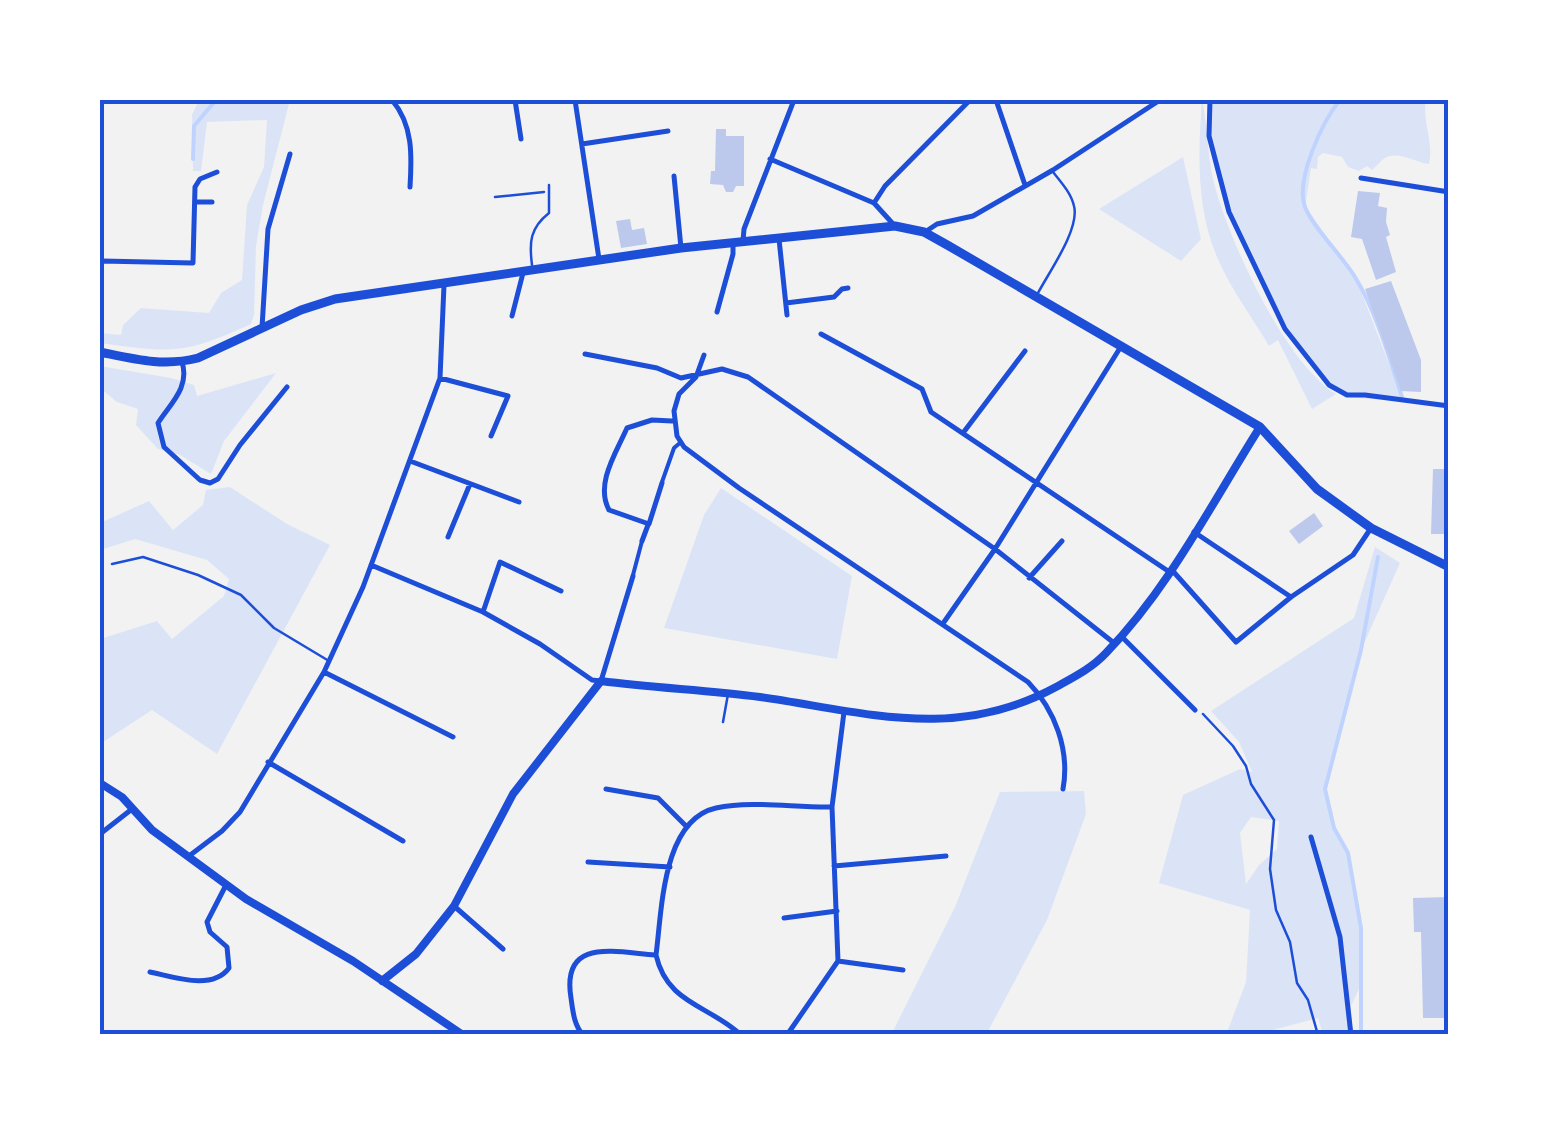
<svg xmlns="http://www.w3.org/2000/svg" width="1549" height="1135" font-family="Merriweather,serif">
<style>
.green{fill:#dbe4f7;fill-rule:evenodd}
.lines{fill:none;stroke-linecap:round;stroke-linejoin:round}
.stream{stroke:#bfd3fe;stroke-width:4}
.building{fill:#bdc9ec}
.path{stroke:#1d4ed8;stroke-width:2.5}
.service{stroke:#1d4ed8;stroke-width:2.5}
.pedestrian{stroke:#1d4ed8;stroke-width:4}
.minor{stroke:#1d4ed8;stroke-width:5}
.tertiary{stroke:#1d4ed8;stroke-width:8}
.primary{stroke:#1d4ed8;stroke-width:9}
.neatline{fill:none;stroke:#1d4ed8;stroke-width:4}
</style>
<rect width="100%" height="100%" fill="#f2f2f2"/>
<path class="green" d="M199 100H290L263 205 256 246 254 315 251 324C183 355 172 353 100 343V333L121 335 123 325 141 308 209 313 221 293 242 280 247 205 264 167 267 120 207 122 201 171H193L192 115Z
M1202 100C1208 125 1207 156 1214 183 1229 241 1285 363 1336 394L1312 409 1278 340 1269 346C1252 317 1230 288 1217 257 1196 208 1198 152 1202 100Z
M1210 100H1426C1422 123 1434 140 1429 164 1417 163 1398 150 1385 158 1380 161 1377 166 1372 170L1367 166 1359 171 1348 167 1342 157 1323 153 1318 157 1317 169 1311 168 1305 208 1357 281 1403 400C1385 399 1358 401 1342 393 1284 362 1222 202 1210 138 1208 126 1210 112 1210 100Z
M1183 157 1201 239 1181 261 1099 209Z
M100 366 171 378 194 385 197 396 276 373 224 441 211 474 180 455 158 449 136 425 138 409 117 402 100 388Z
M230 487 287 524 330 545 217 754 152 710 100 744V639L157 621 172 639 224 596 229 579 207 560 135 539 100 550V523L149 501 173 530 203 505 206 490Z
M721 488 852 576 837 659 664 628 704 515Z
M1375 547 1400 563 1361 650 1325 788 1334 828 1348 853 1361 928 1360 987 1351 1006 1352 1035H1323L1318 1018 1254 1035H1226L1246 982 1250 910 1159 883 1183 795 1240 769 1252 772 1239 742 1211 711 1354 618ZM1251 817 1279 821 1277 849 1259 865 1246 884 1240 833Z
M1084 791 1086 814 1047 920 986 1035H891L955 907 1000 792Z"/>
<g class="lines">
<path class="stream" d="M1340 100C1322 122 1295 180 1305 207 1312 226 1343 257 1355 277 1377 313 1390 360 1403 400
M193 159 194 126 216 100
M1361 1035V928L1348 853 1334 828 1325 789 1361 650 1378 557"/>
</g>
<path class="building" d="M716 129H726V136H744V186H736L733 192H726L723 185 710 184 711 171H715Z
M1358 191 1380 193 1378 206 1387 208 1386 222 1390 235 1386 237 1396 272 1376 280 1362 239 1351 237Z
M630 219 632 230 644 228 647 244 621 248 616 221Z
M1391 281 1421 360V392L1401 391 1365 289Z
M1433 469H1449V534H1431Z
M1314 513 1323 526 1299 544 1289 531Z
M1449 897V1018H1423L1421 932H1414L1413 898Z"/>
<g class="lines">
<path class="path" d="M1203 714 1233 746 1246 766 1251 784 1274 820 1270 869 1276 910 1290 942 1297 983 1308 1000 1318 1035"/>
<path class="service" d="M495 197 544 192
M532 265C529 242 530 228 549 213V185
M1038 293C1049 272 1080 229 1074 206 1071 193 1061 182 1053 172
M112 564 143 557 198 575 241 595 274 628 329 661
M723 722 728 694"/>
<path class="pedestrian" d="M662 482 674 448 681 442
M633 575 642 541"/>
<path class="minor" d="M392 100C413 125 412 155 410 187
M515 100 521 139
M575 100 599 259
M996 100 1025 185
M1210 100 1209 136 1229 212 1285 329 1329 385 1347 395H1365L1449 406
M582 144 668 131
M770 159 874 203 894 225
M674 176 681 248
M1361 178 1449 192
M195 202H212
M874 203 885 186 970 100
M925 232 937 224 973 216 1053 170 1160 100
M779 239 787 315
M743 241 744 229 794 100
M100 264 102 261 193 263 195 187 200 179 217 172
M786 303 834 297 842 289 848 288
M717 312 733 254V242
M512 316 523 273
M262 328 268 229 290 154
M821 334 922 389 931 412 1168 571
M585 354 657 368 681 378 722 369 748 377 995 549 1114 643
M704 355 696 377 679 394 674 411 677 436 684 447 739 488 1028 682C1055 710 1070 750 1063 789
M182 362C190 387 171 403 158 423L164 447 200 480 210 483 218 479 240 445 287 387
M440 378 508 396 491 436
M963 433 1025 351
M410 461 519 502
M662 483 649 524 609 510C595 484 616 453 627 428L652 420 672 421
M1194 532 1291 597
M448 537 470 484
M642 541 648 525
M371 565 483 612 540 644 592 680 601 681 633 576
M1171 569 1236 642 1291 597 1353 555 1371 528
M1029 578 1062 541
M483 612 500 562 561 591
M944 622 995 549 1120 348
M1121 636 1195 710
M324 672 453 737
M268 762 403 841
M606 789 658 798 686 826
M100 834 132 809
M1311 837 1340 937 1351 1035
M189 856 222 831 240 812 324 672 363 587 440 378 444 285
M588 862 670 867
M834 866 946 856
M454 906 503 949
M784 918 837 911
M838 961 903 970
M150 972C174 977 212 991 229 968L227 947 210 932 207 922 226 885
M583 1035C574 1025 573 1012 571 998 561 937 615 952 655 955
M741 1035C709 1005 667 1004 656 955 662 911 662 820 716 808 752 800 795 808 832 807
M787 1035 838 961 832 807 844 712"/>
<path class="tertiary" d="M100 783 122 797 152 830 246 899 353 961 463 1035
M382 981 416 954 454 906 513 794 601 681C654 688 707 690 760 697 865 712 955 742 1056 687 1074 677 1092 668 1106 653 1169 588 1212 503 1260 427"/>
<path class="primary" d="M100 352C134 359 163 367 198 358L301 310 335 299 681 248 895 226 924 232 949 246 1260 427 1317 489 1371 528 1449 567"/>
</g>
<rect width="1549" height="1135" fill="none" stroke="#ffffff" stroke-width="205"/>
<rect x="102" y="102" width="1344" height="930" class="neatline"/>
</svg>
